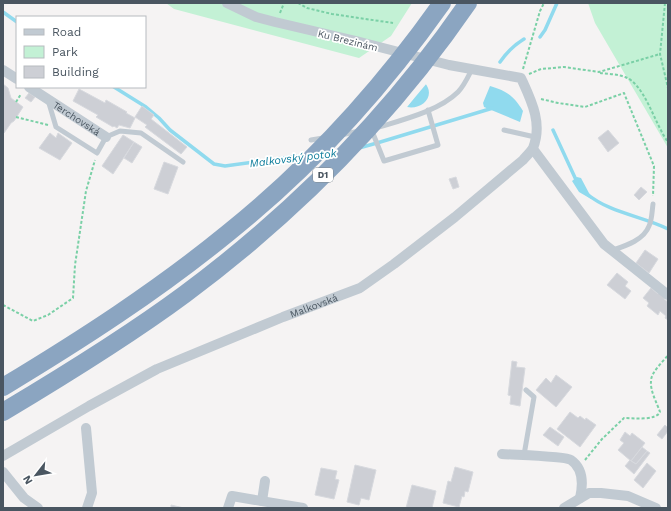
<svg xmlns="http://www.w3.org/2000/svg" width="671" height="511" font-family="'Work Sans',sans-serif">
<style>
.green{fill:#c3f1d5}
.water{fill:#90daee}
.pier{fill:#f5f3f3}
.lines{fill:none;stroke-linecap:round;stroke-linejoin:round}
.stream{stroke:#90daee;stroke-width:3.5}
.building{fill:#cdcfd5;stroke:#d7d9de}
.path{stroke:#7ad0a6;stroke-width:2;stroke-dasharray:3 2;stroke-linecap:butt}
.service{stroke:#c1cad2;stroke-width:5}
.minor{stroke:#c1cad2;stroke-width:10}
.motorway{stroke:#8ba5c1;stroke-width:18}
.labels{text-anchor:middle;stroke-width:3.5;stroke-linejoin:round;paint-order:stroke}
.shield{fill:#fff;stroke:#808990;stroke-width:1}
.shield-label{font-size:9px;font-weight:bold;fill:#4a5661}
.street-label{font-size:10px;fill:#4a5661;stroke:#fff}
.water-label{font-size:11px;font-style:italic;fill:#0c7c9b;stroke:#fff}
</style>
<rect width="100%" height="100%" fill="#f5f3f3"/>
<path class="green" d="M166 3H412L391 36 359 58 174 9Z
M588 3H668V148L595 23Z"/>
<path class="water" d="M425 83C436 96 422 110 407 107Z
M490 86C507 91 514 96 523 111L520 122 484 107 483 103Z
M577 177 581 178 590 195 591 199 579 192 572 181Z"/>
<path class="pier" d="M422 79 427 83 406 108 403 105 400 100Z"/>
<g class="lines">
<path class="stream" d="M3 12 17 22
M540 37 545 30 557 3
M500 62C507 52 514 45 524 39
M114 87 146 107 159 118 170 130 214 164 225 166 305 155
M553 130 577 182
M359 148 377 143 493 108
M587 194C610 213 642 216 668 229"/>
</g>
<path class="building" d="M3 84 8 88 11 98 23 107 14 121 11 123 4 133 3 132Z
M79 89 105 103 106 100 127 112 126 113 135 118 130 128 119 125 117 128 114 126 113 127 96 117 98 115 73 101Z
M29 93 35 97 31 102 25 98Z
M142 106 154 115 151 119 187 147 181 154 145 127 147 125 135 117Z
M608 130 619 143 608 152 598 138Z
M50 133 56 138 58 133 72 143 60 160 39 148Z
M123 135 134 142 113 174 102 166Z
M134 142 142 147 132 163 124 158Z
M164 162 178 167 168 194 154 189Z
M456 177 459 187 453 189 449 179Z
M641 187 647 192 639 200 634 195Z
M645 250 658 259 649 273 636 263Z
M617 273 628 282 625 286 631 291 625 299 607 285Z
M651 288 658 294 661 291 666 296 664 299 668 302V320L665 318 666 316 660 311 658 315 647 306 649 303 643 298Z
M512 361 517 362 516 367 525 368 520 406 510 404 511 396 508 395Z
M556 375 572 387 556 407 536 390 546 378 551 383Z
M570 412 578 418 580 416 585 420 586 418 596 425 580 447 557 429Z
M665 425 668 428V431L662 439 657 435Z
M550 427 564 437 558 446 543 435Z
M625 432 630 436 632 433 645 443 631 461 618 450 624 443 620 440Z
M642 447 647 451 636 464 631 461Z
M647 451 650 453 634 474 625 466 630 460 636 464Z
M647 463 656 471 643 488 634 480Z
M355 465 376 470 369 500 361 498 359 505 347 502Z
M455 467 473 472 468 492 465 491 464 497 462 496 459 507 443 503 448 481 451 482Z
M321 468 337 471 335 479 339 480 334 499 315 495Z
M412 485 436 491 432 508H406Z
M171 505 184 508H171Z"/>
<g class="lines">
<path class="path" d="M298 3 307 8 332 14 393 23
M665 3 660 54 668 88
M280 13 284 3
M523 69 540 11 544 3
M600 73C608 74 617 74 625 77 645 84 655 125 668 142
M529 74 541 69 564 67 599 72 660 54
M541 99 558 103 585 107 624 93 654 166 653 196
M16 102 21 94
M16 117 48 125
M3 305 33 321 48 315 73 298 75 265 86 191 95 160
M585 460 602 439 624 418C633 418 656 421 660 412 657 403 650 391 651 381 651 372 663 362 668 355"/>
<path class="service" d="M48 100 56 127 97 153 106 137 120 131 141 133 183 162
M376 128C402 120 439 111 458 92 464 86 468 77 472 69
M504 130 535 137
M372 131 384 161 438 145 428 110
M341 135 359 131
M311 140 323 138
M613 250C625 246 644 240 649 226 652 220 652 211 653 204
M524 455 534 397 526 390"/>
<g class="minor">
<path d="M3 70 17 79"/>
<path id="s1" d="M29 87 106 137"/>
<path d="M533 149 604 244 668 295"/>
<path d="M86 428 92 493 87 508"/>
<path d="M502 454C514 455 564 456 571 460 584 469 583 485 580 498"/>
<path id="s2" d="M3 456 89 406 157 369 283 317 360 288 394 264 455 217 523 160C526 156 531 152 533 148 543 123 531 100 521 78L449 65 356 41 275 22 256 17 227 3"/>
<path d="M3 472 24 498 38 508"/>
<path d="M262 501 265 481"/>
<path d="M228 508 232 496 303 508"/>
<path d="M564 508 589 493H601L628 496 656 508"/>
</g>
<path class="motorway" d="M3 387C81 340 157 291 228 233 309 168 382 88 442 3
M3 412C65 375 127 337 185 294 294 213 391 115 468 3"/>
</g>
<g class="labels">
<rect class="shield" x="313" y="168" width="20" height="14" rx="3"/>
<g class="shield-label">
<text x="323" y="178">D1</text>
</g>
<g class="street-label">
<text transform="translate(348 40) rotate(14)" y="4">Ku Brezinám</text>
<text dy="4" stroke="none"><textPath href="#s1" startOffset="57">Terchovská</textPath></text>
<text dy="4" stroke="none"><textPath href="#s2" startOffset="346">Malkovská</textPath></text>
</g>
<g class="water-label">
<text transform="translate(293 158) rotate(-7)" y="4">Malkovský potok</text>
</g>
</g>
<rect width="671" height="511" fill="none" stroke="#4a5661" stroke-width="8"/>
<rect x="16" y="16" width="130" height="72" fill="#ffffff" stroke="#b7bbc0"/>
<rect x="24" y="29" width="20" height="6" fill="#c1cad2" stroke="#b7bbc0"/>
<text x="52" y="36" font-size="12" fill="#4a5661">Road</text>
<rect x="24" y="46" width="20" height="12" fill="#c3f1d5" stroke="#b7bbc0"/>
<text x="52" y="56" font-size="12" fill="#4a5661">Park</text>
<rect x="24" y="66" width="20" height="12" fill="#cdcfd5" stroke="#b7bbc0"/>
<text x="52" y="76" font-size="12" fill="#4a5661">Building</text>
<g transform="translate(36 475) rotate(239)" stroke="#ffffff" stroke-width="3" paint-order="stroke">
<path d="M0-3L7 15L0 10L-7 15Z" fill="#4a5661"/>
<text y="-6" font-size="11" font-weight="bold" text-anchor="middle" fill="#4a5661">N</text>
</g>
</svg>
